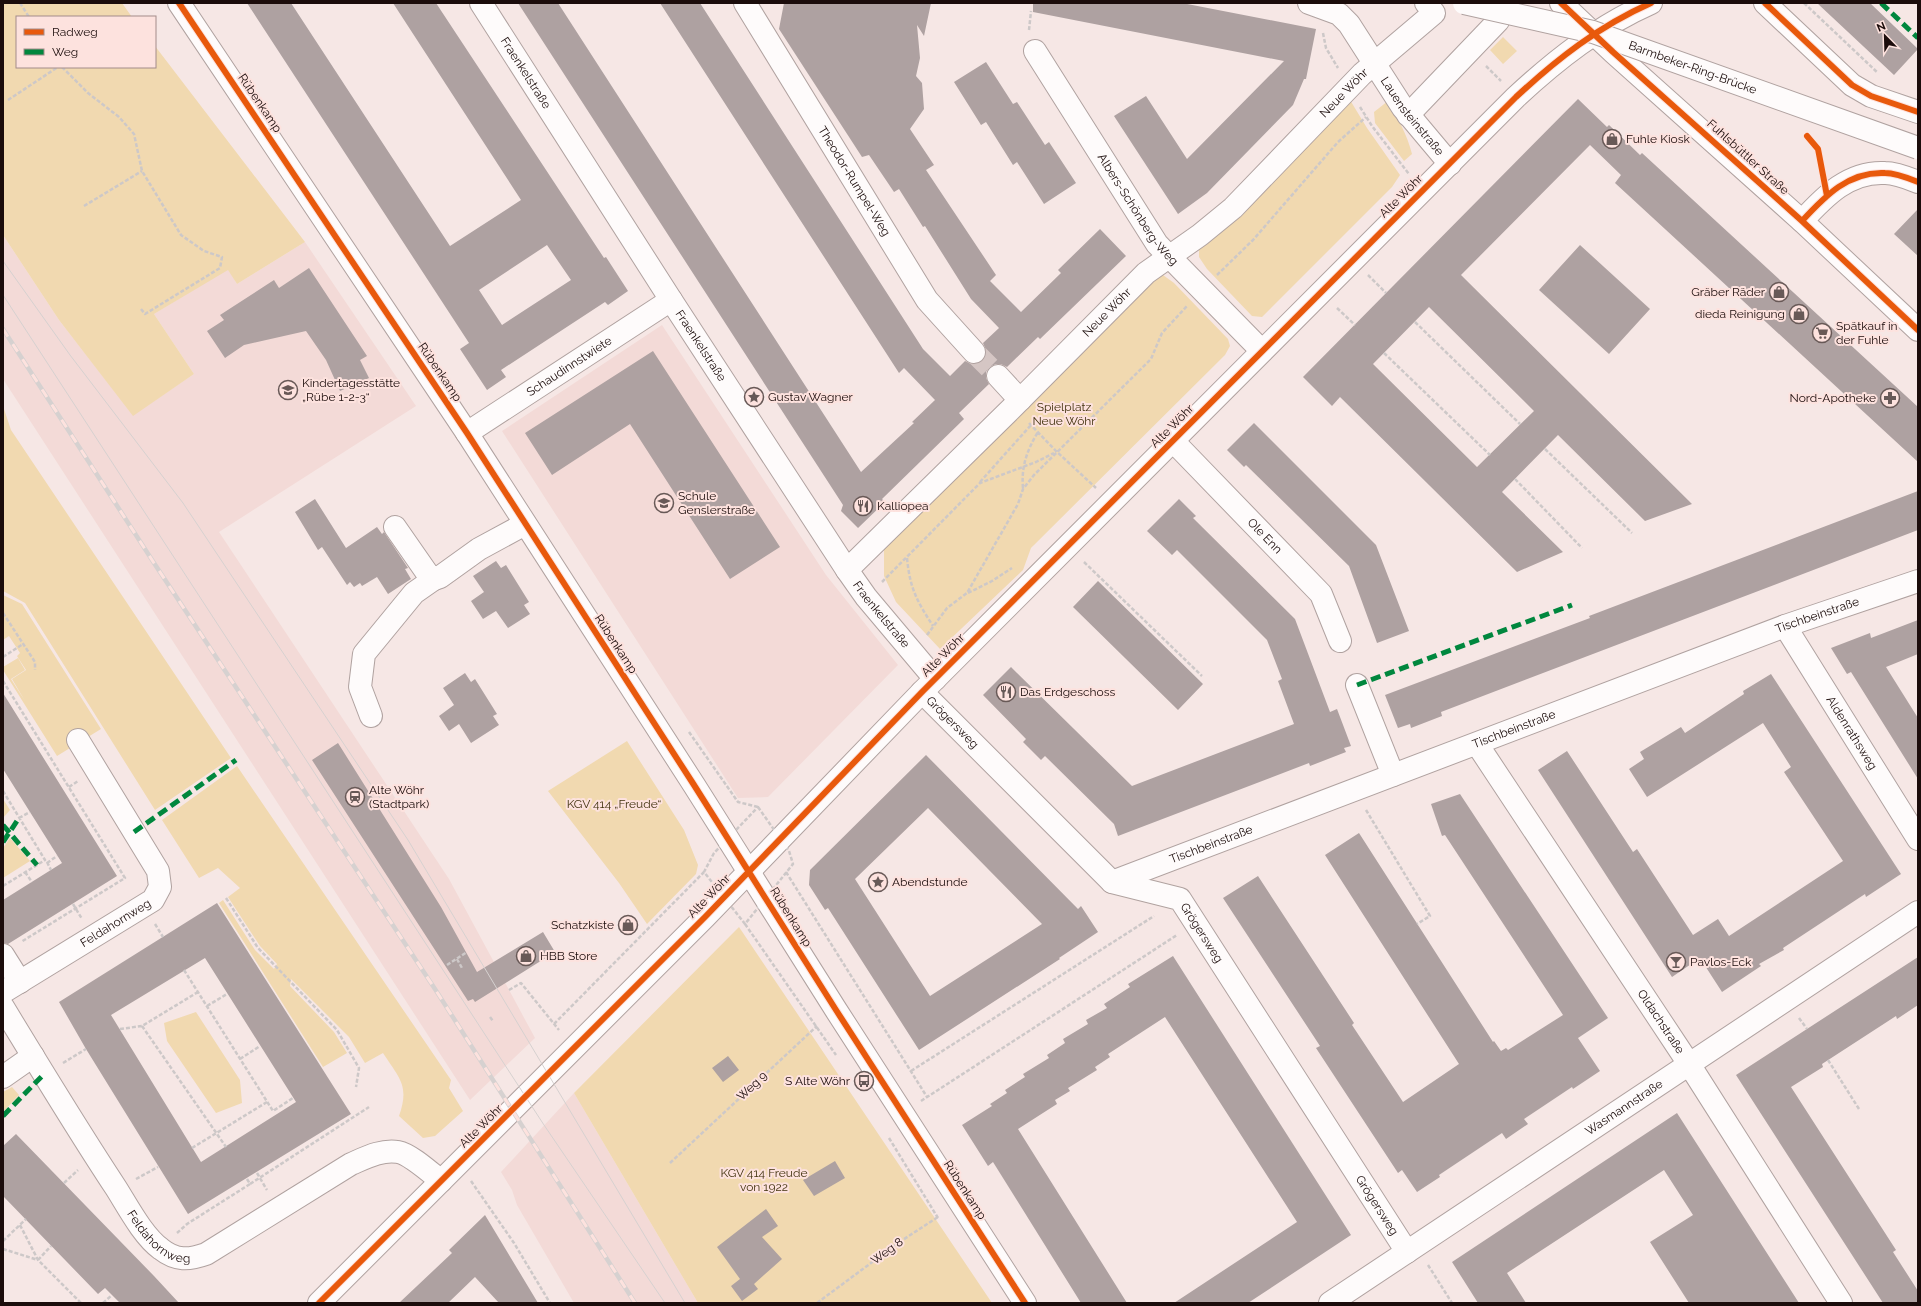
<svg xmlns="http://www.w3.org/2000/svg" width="1921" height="1306" font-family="Raleway,sans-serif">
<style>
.built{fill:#f3dad7}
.green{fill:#f1d9b0}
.building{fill:#aea1a1;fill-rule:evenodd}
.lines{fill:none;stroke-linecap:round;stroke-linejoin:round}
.minor-tunnel{stroke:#d5c6c4;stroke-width:22;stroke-dasharray:22 11;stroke-linecap:butt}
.minor-casing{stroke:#b0a2a0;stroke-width:24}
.major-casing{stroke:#b0a2a0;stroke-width:24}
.path{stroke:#cdc8c8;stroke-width:2.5;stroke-dasharray:4 2;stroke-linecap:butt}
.minor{stroke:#fefbfb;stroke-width:22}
.major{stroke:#fefbfb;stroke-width:22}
.tram{stroke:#d6d1d0;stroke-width:1}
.rail-casing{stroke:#d6d1d0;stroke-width:4.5}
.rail{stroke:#fde2de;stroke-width:3;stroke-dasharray:9;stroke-linecap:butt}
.major-bridge-casing{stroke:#b0a2a0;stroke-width:24;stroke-linecap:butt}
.major-bridge{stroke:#fefbfb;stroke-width:22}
.quiet{stroke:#00873e;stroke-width:5;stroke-dasharray:10 5;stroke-linecap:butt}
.cycleway-casing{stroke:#fde2de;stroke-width:8}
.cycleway{stroke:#e8590c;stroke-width:6}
.labels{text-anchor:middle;stroke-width:4;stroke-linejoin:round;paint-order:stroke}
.street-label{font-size:12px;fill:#1b0c0b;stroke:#fde2de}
.poi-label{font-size:12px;fill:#1b0c0b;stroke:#fde2de;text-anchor:start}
.park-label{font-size:12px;fill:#41320e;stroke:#fde2de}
</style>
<rect width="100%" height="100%" fill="#f6e7e5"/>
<path class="built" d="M3 235 59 320 133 415 194 374 154 314 228 269 237 284 305 242 416 406 219 532 449 879 535 1038 470 1100 3 379Z
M662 325 826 575 898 665 768 797 738 798 502 431Z
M574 1093 698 1303H574L517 1205 512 1190 501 1172Z"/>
<path class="green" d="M3 3H122L132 17H17V67H155V46L305 242 237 284 228 270 154 314 194 374 133 416 59 320 3 235Z
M1503 37 1517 51 1503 64 1490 50Z
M1350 100 1367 128 1400 175 1392 187 1262 317 1252 316 1207 269 1199 257V245Z
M1388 101C1398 119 1407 134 1412 154L1404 161 1375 123 1374 112Z
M1163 275 1174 283 1228 339 1230 346 1225 355 1031 548 1023 570 940 649 896 602 884 576V548L1152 278Z
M3 406 11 430 231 758 155 810 25 603 3 591Z
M3 595 22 604 101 729 57 756 3 670V667L18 658 25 670 11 679 25 701 12 679 26 670 17 656 20 653 9 636 3 640Z
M627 741 684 830 698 865 696 874 647 924 619 883 548 791Z
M237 766 451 1080 449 1088 463 1111 435 1136 423 1138 399 1116C410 1085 399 1078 383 1053L365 1063 349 1037 291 979 290 986 334 1032 347 1053 323 1067 219 903 223 900 255 950 274 969 277 964 260 946 228 897 240 888 218 868 199 878 162 820Z
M3 799 10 810 3 818Z
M10 838 30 861 3 878V848Z
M739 927 992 1303H698L574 1093Z
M196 1012 240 1080 242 1103 216 1113 167 1041 164 1023Z
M12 1087 19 1095 3 1112V1092Z"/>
<path class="building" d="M247 3H291L450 246 521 200 393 3H436L604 258 606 257 628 291 608 305 605 302 501 370 506 377 487 390 460 349 469 343ZM547 245 571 280 502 325 479 290Z
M518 3H558L861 472 914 423 912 422 935 400 904 368 899 373 660 3H700L923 349 950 376 965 361 971 364H976L983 361 986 355V350L983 343 999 328 971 299 925 226 923 227 899 189 894 192 869 155 862 157 779 29 784 3H931L924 36 917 25 920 58 916 76 922 83 924 109 910 129 934 165 926 170 996 275 990 281 1021 312 1061 273 1058 270 1100 229 1126 256 1040 339 1038 337 1007 367 1001 364H996L989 367 986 372V378L989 384 959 413 964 419 882 499 885 502 858 528 841 511 843 505Z
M1033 3H1182L1316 29 1306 79H1304L1293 105 1207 193 1178 214 1114 116 1146 96 1187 159 1284 61 1033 12Z
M1817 3H1870L1918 49 1894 75Z
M986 62 1013 104 1017 102 1045 145 1049 142 1076 183 1044 204 1017 162 1013 165 986 122 981 125 954 82Z
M1578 99 1607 127 1609 125 1640 155 1642 153 1918 407V462L1615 183 1621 175 1590 145 1461 275 1692 504 1645 521 1558 435 1502 492 1563 552 1517 572 1340 397 1332 406 1303 377ZM1429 307 1534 411 1477 467 1373 364Z
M1918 209V256L1894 234Z
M1580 245 1650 309 1609 354 1539 290Z
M309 268 367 356 360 360 369 378 340 391 326 360 306 331 244 345 225 358 207 331 224 320 220 315 274 280 279 288Z
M653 351 780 547 730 579 630 424 552 475 525 433Z
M1254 423 1376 545 1409 631 1377 643 1349 566 1246 465 1244 467 1227 450Z
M1918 491V530L1441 712 1442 716 1411 728 1410 724 1398 728 1385 695 1590 618 1589 616Z
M315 499 346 548 377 527 382 534 384 532 408 568 405 569 411 579 388 594 377 577 362 586 360 583 354 587 350 582 347 585 322 547 318 550 295 512Z
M1179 499 1196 516 1193 518 1295 619 1330 712 1337 709 1351 746 1344 748 1346 752 1310 766 1309 763 1118 836 1114 824 1045 756 1041 760 1023 742 1026 739 983 695 1011 667 1132 786 1294 724 1278 681 1282 679 1267 640 1177 550 1172 555 1147 531Z
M496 561 501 568 506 565 529 602 524 605 530 614 508 628 496 611 483 619 471 601 484 592 473 576Z
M1098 581 1203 684 1178 710 1073 607Z
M1918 620V654L1886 667 1918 718V779L1851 672 1847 674 1831 648 1870 633 1871 638Z
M465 673 471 682 475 679 497 714 493 716 499 725 471 743 459 724 449 731 439 716 454 705 443 688Z
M1771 674 1901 874 1866 897 1865 894 1783 948 1784 950 1759 964 1761 966 1722 992 1700 958 1672 977 1538 770 1567 751 1633 852 1637 849 1693 935 1718 919 1729 936 1843 861 1784 772 1791 767 1763 723 1647 797 1629 769 1644 759 1640 752 1681 727 1685 733 1744 694 1743 691Z
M3 693 117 876 8 944 3 943V900L62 863 3 769Z
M338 743 441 907 477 972 543 932 555 952 475 1002 473 999 468 1001 312 760Z
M926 755 1078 909 1081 906 1098 932 1059 958 1060 959 919 1050 828 908 825 910 809 885 810 870ZM928 808 1042 924 930 996 855 879Z
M1460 794 1608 1018 1578 1038 1600 1071 1573 1089 1572 1087 1524 1119 1528 1124 1506 1139 1502 1133 1439 1175 1440 1177 1417 1192 1402 1170 1398 1173 1316 1048 1320 1046 1223 898 1258 876 1354 1023 1352 1025 1403 1102 1459 1064 1325 855 1359 833 1493 1042 1494 1041 1501 1051 1506 1048 1508 1050 1563 1015 1445 835 1442 836 1431 804Z
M217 903 351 1114 188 1214 86 1049 59 1002ZM205 958 296 1102 201 1162 111 1015Z
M1173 956 1351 1235 1248 1303H1174L1297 1222 1165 1017 1108 1054 1110 1057 1095 1067 1097 1070 1068 1088 1070 1091 1055 1100 1057 1104 1018 1129 1127 1303H1081L993 1162 988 1166 962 1125 992 1106 990 1104 1007 1093 1005 1090 1025 1077 1023 1074 1049 1058 1047 1055 1065 1043 1063 1039 1088 1024 1086 1020 1107 1008 1104 1004 1130 987 1128 984Z
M1918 957V1005L1897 1019 1896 1016 1822 1064 1823 1067 1791 1087 1896 1250 1893 1252 1918 1291V1303H1883L1736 1075Z
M728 1056 739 1070 723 1082 712 1068Z
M1677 1113 1799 1303H1689L1650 1242 1693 1215 1664 1170 1507 1273 1526 1303H1478L1452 1262Z
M16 1134 154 1276 179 1303H120L105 1288 98 1294 3 1196V1146Z
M835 1161 845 1178 814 1196 803 1180Z
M766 1209 778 1226 762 1237 782 1259 754 1284 758 1289 742 1301 731 1286 740 1279 717 1247Z
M485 1215 538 1303H499L475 1277 448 1303H399L452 1253 449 1250Z"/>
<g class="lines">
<path class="minor-tunnel" d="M974 352 998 376"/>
<g class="minor-casing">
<g id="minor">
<path d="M179 3 467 433 694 785 836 1010 1025 1303"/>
<path id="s1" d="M481 3 671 300 847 570 866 597 935 679"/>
<path id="s2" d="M745 3 927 300 974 352"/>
<path id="s3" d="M1309 3 1339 14 1349 24 1403 108 1450 164"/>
<path d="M1765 3 1852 85 1871 96 1918 112"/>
<path id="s4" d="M1035 51 1157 244 1262 351"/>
<path d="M1408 115 1498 21 1506 3"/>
<path d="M1802 221C1825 196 1849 171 1885 173 1896 173 1908 178 1918 182"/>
<path d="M998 376 1020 400"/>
<path id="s5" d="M467 433 671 300"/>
<path id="s6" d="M1173 441 1321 594 1340 641"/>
<path d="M395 527 427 573 434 579 440 577 479 549 525 524"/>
<path id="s7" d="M847 570 1014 406 1146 273 1200 235 1233 208 1362 74 1434 13 1426 3"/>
<path id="s8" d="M1785 626 1918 839"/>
<path d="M1357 685 1393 775"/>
<path id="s9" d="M922 692 1112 882 1180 899 1407 1252"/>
<path d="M371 716 360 687 364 654 414 593 434 579"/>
<path id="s10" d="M1477 744 1689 1064 1841 1303"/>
<path id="s11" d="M1112 882 1785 626 1918 581"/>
<path d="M3 955 20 982"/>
<path id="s12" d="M3 992 153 900 160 887 158 871 78 740"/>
<path id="s13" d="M3 1007C40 1068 77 1129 116 1188 128 1207 143 1236 161 1249 176 1261 189 1260 206 1254L351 1164C365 1158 382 1149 398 1152 410 1154 431 1173 441 1181"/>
<path d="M3 1077 33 1056"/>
<path d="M319 1303 705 917 922 692 1516 97C1557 59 1599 26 1651 3"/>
<path id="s14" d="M1330 1303 1918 912"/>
</g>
</g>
<g class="major-casing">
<path id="major" d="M1561 3 1613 52 1802 221 1918 330"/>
</g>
<path class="path" d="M20 3 29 17
M1804 3 1878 73
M1029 30 1031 11
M1323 33 1326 48 1338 68
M1486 66 1501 81
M62 67 88 93 119 117 134 134 142 171 181 235 204 251 222 257 220 268 145 314 141 309
M8 100 58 67
M1360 107 1372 126 1409 174
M84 206 142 171
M1217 275 1253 240 1338 142 1366 117
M1368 275 1386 293
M1337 308 1355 325
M1415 322 1520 424
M1384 353 1490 455
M1029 423 1056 451 1096 488
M1545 449 1632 533
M1515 479 1582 548
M980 482 1031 425
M1023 488C1021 467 1027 450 1038 432
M907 558C910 589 917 601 933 626
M1084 562 1202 676
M882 582 980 483 1036 462 1054 453
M968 593 992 581 1012 568
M3 613 35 662V670
M927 635 947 608 967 593 1018 504 1023 489 1034 475 1151 359 1162 333 1187 306
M3 657 23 644
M3 681 125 878 21 942
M689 732 738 802 758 807
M69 787 78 781
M3 791 45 860 3 886
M758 807 789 851 793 864 745 924 704 872 714 853Z
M1366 810 1430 916 1417 924
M19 818 30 812
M47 862 51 870
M47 863 57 856
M25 872 32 882
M786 872 927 1097
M226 898 258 948 337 1030 359 1068 356 1087
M73 904 82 919
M155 924 163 937
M745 924 836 1055
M457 959 462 968
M447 965 467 952
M184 970 273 1111 293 1098
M509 990 521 983 559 1030
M207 1006 227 994
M490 1017 493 1021
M1799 1018 1807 1029
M554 1024 704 872
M142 1026 226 1147
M120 1029 142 1026 198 992
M240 1059 260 1046
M1828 1060 1859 1109
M63 1063 86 1049
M911 1071 1154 916
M921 1101 1177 935
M889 1138 938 1218
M192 1148 267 1102
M670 1163 817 1026
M257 1173 267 1190
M136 1179 158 1167
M247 1179 250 1184 369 1107
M471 1181 514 1243 550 1303
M64 1183 78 1170
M20 1225 38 1260 81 1303
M177 1233 187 1224 250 1184
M3 1241 26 1219
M3 1249 38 1260
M38 1260 51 1246
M1428 1265 1452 1303
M103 1303 112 1295
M817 1303 898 1243 938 1217"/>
<use href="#minor" class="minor"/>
<use href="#major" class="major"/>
<path class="tram" d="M3 261 70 355 183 503 408 840 685 1303
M3 295 544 1125 665 1303"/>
<g class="rail-casing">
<path id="rail" d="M3 329 154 563 435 989 635 1303"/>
</g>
<use href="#rail" class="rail"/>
<g class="major-bridge-casing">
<g id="major-bridge">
<path id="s15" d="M1464 3 1593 32 1918 148"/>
</g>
</g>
<use href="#major-bridge" class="major-bridge"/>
<path class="quiet" d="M1881 3 1918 38
M1357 685 1572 605
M3 825 37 865
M134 832 236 760
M3 842 19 818
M3 1116 44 1074"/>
<g class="cycleway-casing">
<path id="cycleway" d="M179 3 467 433 694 785 836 1010 1025 1303
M1561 3 1613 52 1802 221 1918 330
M1765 3 1852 85 1871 96 1918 112
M1807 136 1818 149 1827 196
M1802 221C1825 196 1849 171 1885 173 1896 173 1908 178 1918 182
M319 1303 705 917 922 692 1516 97C1557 59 1599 26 1651 3"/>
</g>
<use href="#cycleway" class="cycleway"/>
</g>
<defs>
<g id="shop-ring" transform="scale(1)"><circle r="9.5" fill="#fde2de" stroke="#685957" stroke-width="1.5"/><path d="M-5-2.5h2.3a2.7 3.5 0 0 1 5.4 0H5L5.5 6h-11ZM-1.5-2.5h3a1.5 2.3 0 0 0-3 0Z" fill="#685957"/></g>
<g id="supermarket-ring" transform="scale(1)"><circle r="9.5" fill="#fde2de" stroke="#685957" stroke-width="1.5"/><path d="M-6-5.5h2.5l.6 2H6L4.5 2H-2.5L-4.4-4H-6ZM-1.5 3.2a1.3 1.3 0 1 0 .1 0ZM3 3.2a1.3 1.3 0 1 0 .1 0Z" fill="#685957"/></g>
<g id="school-ring" transform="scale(1)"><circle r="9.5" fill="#fde2de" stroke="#685957" stroke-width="1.5"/><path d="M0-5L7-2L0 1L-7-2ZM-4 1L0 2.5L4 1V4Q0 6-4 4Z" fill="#685957"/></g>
<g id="sight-ring" transform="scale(1)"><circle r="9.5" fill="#fde2de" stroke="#685957" stroke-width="1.5"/><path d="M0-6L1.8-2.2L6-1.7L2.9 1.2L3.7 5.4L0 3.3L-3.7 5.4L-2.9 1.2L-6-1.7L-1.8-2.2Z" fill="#685957"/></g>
<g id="pharmacy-ring" transform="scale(1)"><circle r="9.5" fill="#fde2de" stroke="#685957" stroke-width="1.5"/><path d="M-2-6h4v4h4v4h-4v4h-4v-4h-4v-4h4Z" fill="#685957"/></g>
<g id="restaurant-ring" transform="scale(1)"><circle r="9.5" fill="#fde2de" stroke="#685957" stroke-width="1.5"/><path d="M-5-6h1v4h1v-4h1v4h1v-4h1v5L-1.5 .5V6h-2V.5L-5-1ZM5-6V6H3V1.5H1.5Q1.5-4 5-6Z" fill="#685957"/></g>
<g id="station-ring" transform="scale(1)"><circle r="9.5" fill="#fde2de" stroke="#685957" stroke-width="1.5"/><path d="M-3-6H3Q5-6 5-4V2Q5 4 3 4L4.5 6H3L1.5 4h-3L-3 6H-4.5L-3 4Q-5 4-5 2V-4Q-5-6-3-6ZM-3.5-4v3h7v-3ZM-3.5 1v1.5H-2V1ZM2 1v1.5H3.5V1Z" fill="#685957"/></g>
<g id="bar-ring" transform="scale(1)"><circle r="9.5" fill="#fde2de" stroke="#685957" stroke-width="1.5"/><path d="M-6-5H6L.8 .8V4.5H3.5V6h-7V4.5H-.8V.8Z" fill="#685957"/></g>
<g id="bus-ring" transform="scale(1)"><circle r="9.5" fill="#fde2de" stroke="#685957" stroke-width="1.5"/><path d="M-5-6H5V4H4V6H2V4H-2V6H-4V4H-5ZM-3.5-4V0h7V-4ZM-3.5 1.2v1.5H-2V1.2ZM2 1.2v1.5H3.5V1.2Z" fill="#685957"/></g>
</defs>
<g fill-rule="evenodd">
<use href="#shop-ring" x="1612" y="139"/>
<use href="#shop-ring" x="1779" y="292"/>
<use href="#shop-ring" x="1799" y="314"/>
<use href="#supermarket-ring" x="1822" y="333"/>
<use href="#school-ring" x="288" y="390"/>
<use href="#sight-ring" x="754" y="397"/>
<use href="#pharmacy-ring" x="1890" y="398"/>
<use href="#school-ring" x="664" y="503"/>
<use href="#restaurant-ring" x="863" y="506"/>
<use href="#restaurant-ring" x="1006" y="692"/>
<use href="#station-ring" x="355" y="797"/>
<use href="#sight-ring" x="878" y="882"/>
<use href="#shop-ring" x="628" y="925"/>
<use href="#shop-ring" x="526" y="956"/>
<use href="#bar-ring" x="1676" y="962"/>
<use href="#bus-ring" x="864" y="1081"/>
</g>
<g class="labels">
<g class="street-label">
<text dy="4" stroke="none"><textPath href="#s15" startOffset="238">Barmbeker-Ring-Brücke</textPath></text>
<text dy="4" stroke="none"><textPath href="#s1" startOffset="83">Fraenkelstraße</textPath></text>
<text dy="4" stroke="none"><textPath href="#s7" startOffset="690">Neue Wöhr</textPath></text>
<text transform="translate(260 103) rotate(56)" y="4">Rübenkamp</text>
<text dy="4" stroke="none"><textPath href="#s3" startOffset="158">Lauensteinstraße</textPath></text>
<text transform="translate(1748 157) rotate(42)" y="4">Fuhlsbüttler Straße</text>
<text dy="4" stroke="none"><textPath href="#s2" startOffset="209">Theodor-Rumpel-Weg</textPath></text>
<text transform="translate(1401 196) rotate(-45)" y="4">Alte Wöhr</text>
<text dy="4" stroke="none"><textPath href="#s4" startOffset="189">Albers-Schönberg-Weg</textPath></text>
<text dy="4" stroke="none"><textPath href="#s7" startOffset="366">Neue Wöhr</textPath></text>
<text dy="4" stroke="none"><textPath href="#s1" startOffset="407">Fraenkelstraße</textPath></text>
<text dy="4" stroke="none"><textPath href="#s5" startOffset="122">Schaudinnstwiete</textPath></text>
<text transform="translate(440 372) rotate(56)" y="4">Rübenkamp</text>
<text transform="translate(1172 426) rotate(-45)" y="4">Alte Wöhr</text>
<text dy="4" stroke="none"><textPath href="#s6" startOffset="132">Ole Enn</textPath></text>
<text dy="4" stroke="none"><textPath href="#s1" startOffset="731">Fraenkelstraße</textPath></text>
<text dy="4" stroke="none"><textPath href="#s11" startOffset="754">Tischbeinstraße</textPath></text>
<text transform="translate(616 644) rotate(57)" y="4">Rübenkamp</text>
<text transform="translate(943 655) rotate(-45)" y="4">Alte Wöhr</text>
<text dy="4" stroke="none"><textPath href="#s9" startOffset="43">Grögersweg</textPath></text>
<text dy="4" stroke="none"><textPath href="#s11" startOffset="430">Tischbeinstraße</textPath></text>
<text dy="4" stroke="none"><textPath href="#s8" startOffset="126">Aldenrathsweg</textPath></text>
<text dy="4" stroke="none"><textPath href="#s11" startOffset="106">Tischbeinstraße</textPath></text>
<text transform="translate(709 896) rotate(-46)" y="4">Alte Wöhr</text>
<text transform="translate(791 917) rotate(58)" y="4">Rübenkamp</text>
<text dy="4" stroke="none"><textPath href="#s12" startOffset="132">Feldahornweg</textPath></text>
<text dy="4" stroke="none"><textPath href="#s9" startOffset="379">Grögersweg</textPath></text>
<text dy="4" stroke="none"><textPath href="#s10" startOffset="333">Oldachstraße</textPath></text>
<text transform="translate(752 1086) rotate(-43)" y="4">Weg 9</text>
<text dy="4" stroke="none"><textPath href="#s14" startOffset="353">Wasmannstraße</textPath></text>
<text transform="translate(481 1126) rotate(-45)" y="4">Alte Wöhr</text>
<text transform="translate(965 1190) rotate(57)" y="4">Rübenkamp</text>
<text dy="4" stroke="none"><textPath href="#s9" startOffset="703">Grögersweg</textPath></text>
<text dy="4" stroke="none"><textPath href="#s13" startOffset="281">Feldahornweg</textPath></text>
<text transform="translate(887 1251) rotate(-36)" y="4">Weg 8</text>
</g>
<g class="poi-label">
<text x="1626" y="143">Fuhle Kiosk</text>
<text x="1765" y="296" text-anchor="end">Gräber Räder</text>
<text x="1785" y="318" text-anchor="end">dieda Reinigung</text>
<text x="1836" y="330">Spätkauf in<tspan x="1836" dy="14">der Fuhle</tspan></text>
<text x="302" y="387">Kindertagesstätte<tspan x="302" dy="14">„Rübe 1-2-3“</tspan></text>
<text x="768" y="401">Gustav Wagner</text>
<text x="1876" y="402" text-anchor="end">Nord-Apotheke</text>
<text x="678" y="500">Schule<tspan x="678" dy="14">Genslerstraße</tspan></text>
<text x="877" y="510">Kalliopea</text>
<text x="1020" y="696">Das Erdgeschoss</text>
<text x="369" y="794">Alte Wöhr<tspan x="369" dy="14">(Stadtpark)</tspan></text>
<text x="892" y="886">Abendstunde</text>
<text x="614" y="929" text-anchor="end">Schatzkiste</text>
<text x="540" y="960">HBB Store</text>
<text x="1690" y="966">Pavlos-Eck</text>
<text x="850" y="1085" text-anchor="end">S Alte Wöhr</text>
</g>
<g class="park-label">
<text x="1064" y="411">Spielplatz<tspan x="1064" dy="14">Neue Wöhr</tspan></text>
<text x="614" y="808">KGV 414 „Freude“</text>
<text x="764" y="1177">KGV 414 Freude<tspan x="764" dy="14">von 1922</tspan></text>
</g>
</g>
<rect width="1921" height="1306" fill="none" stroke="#1b0c0b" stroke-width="8"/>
<rect x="16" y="16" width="140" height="52" fill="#fde2de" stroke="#a38c8a"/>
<rect x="24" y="29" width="20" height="6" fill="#e8590c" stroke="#a38c8a"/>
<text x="52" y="36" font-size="12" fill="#1b0c0b">Radweg</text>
<rect x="24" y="49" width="20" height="6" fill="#00873e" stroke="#a38c8a"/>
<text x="52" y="56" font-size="12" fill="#1b0c0b">Weg</text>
<g transform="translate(1885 36) rotate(337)" stroke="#fde2de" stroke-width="3" paint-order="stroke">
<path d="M0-3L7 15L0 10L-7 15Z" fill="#1b0c0b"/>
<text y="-6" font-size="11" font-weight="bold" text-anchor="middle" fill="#1b0c0b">N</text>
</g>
</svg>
